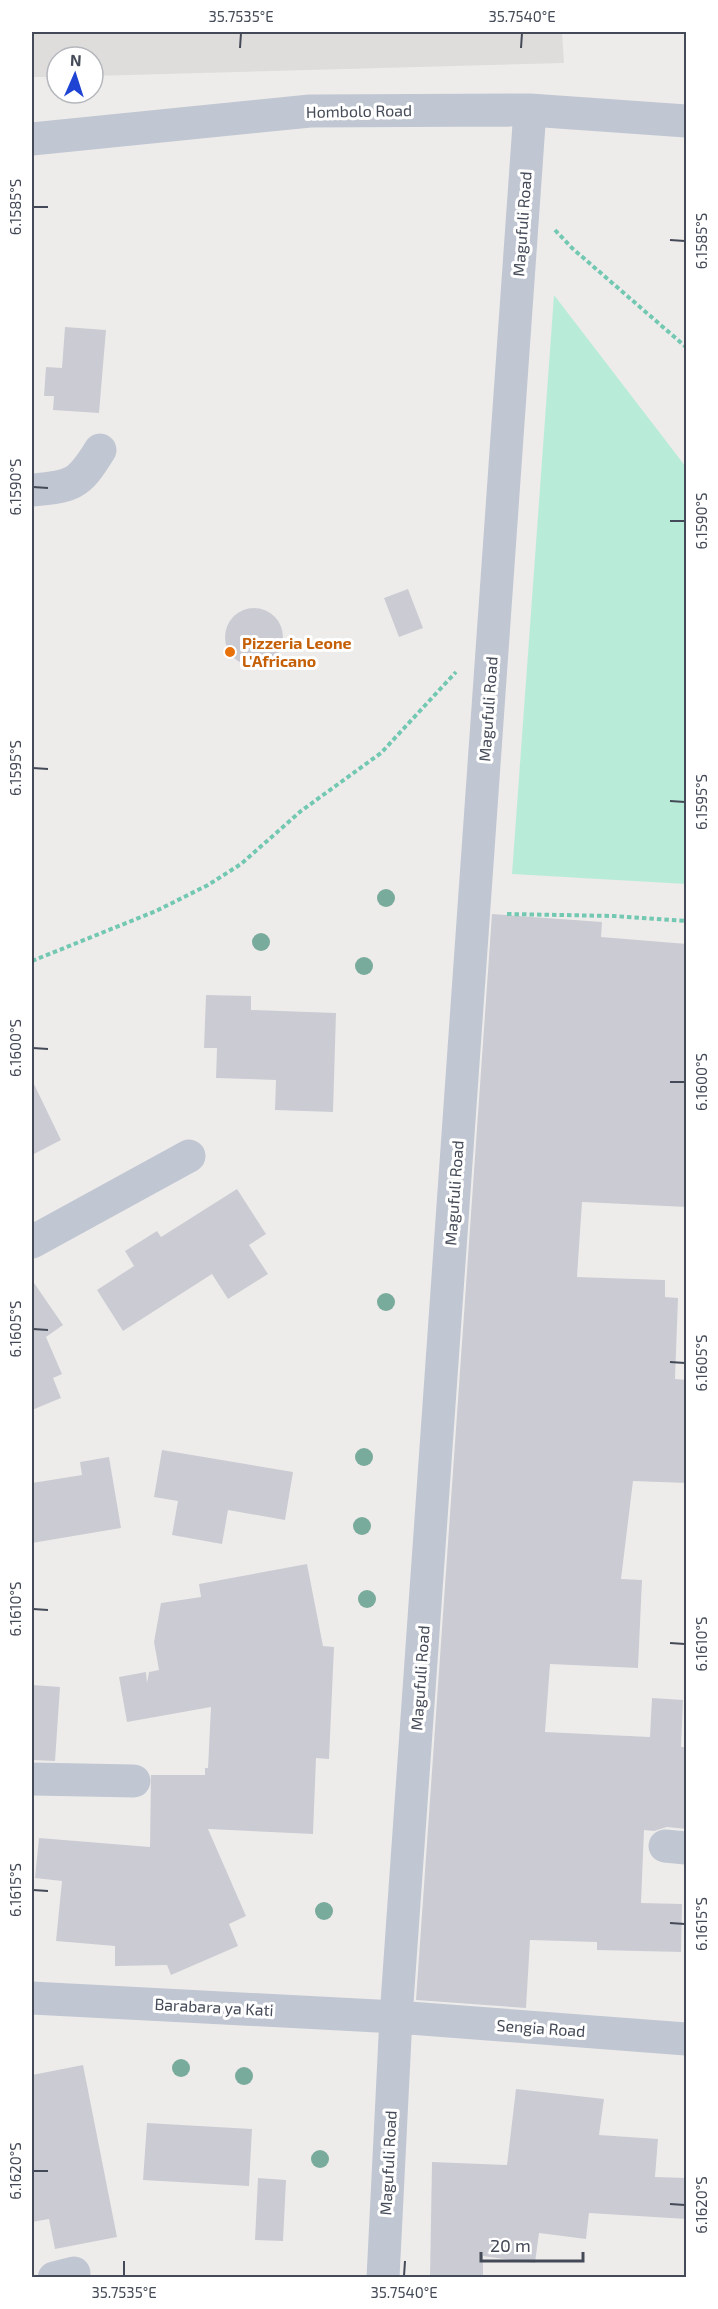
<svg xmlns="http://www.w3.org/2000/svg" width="718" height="2309" font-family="'Exo 2',sans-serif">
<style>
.education{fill:#dfdddc}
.green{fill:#b9ecd8}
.building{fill:#cbccd3}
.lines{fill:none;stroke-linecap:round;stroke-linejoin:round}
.path{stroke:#73c8b2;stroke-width:4;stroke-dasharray:4.5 3;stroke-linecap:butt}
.minor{stroke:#c1c7d2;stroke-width:33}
.tree{fill:#79ab9c}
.ticks{fill:none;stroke:#444a57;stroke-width:2}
.food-dot{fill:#e8710a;stroke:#fff;stroke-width:2}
.labels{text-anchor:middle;stroke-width:6;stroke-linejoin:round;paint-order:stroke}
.street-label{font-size:16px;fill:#444a57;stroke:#fff}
.food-label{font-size:16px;font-weight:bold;fill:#c56008;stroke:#fff;text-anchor:start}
.neatline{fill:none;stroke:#444a57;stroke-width:2}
.ticks-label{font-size:15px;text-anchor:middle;fill:#444a57}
</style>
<rect width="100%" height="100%" fill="#eeeceb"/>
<path class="education" d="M32 32H562L564 63 93 76V57H57V77H32Z"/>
<path class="green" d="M554 295 686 467V884L512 874Z"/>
<path class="building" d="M65 327 106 330 99 413 53 410 54 396H44L46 367 62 368Z
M408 589 423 628 399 637 384 598Z
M225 637a29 29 0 1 1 58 0a29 29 0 1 1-58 0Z
M492 914 602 922 601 937 687 944V1207L582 1202 577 1277 665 1280V1297L678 1298 675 1379 687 1380V1483L633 1481 621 1579 642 1580 638 1668 550 1664 545 1732 650 1737 652 1698 683 1700 681 1747H685L687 1760V1829L667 1827 654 1831 644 1830 641 1903 682 1904 681 1952 597 1950V1942L530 1940 526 2008 416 2000Z
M206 995 251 996V1010L336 1013 333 1112 275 1110 276 1080 216 1078 217 1048H204Z
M32 1080 61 1140 32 1155Z
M237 1189 266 1234 249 1245 268 1274 228 1299 212 1274 123 1331 97 1290 134 1266 125 1251 157 1231 161 1237Z
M32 1280 63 1325 46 1337 62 1374 53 1378 61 1398 32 1410Z
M162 1450 293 1472 285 1520 228 1510 222 1544 172 1535 178 1501 154 1497Z
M109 1457 121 1528 32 1543V1483L82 1475 80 1462Z
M307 1564 323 1646 334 1647 329 1759 316 1758 313 1834 208 1829 246 1916 229 1924 238 1946 171 1975 167 1965 115 1966V1946L56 1941 62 1881 35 1878 39 1838 150 1847 151 1775H205V1768H208L211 1707 127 1722 119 1677 146 1672 147 1683 149 1672 159 1670 154 1642 161 1603 201 1597 199 1584Z
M32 1685 60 1687 55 1761 32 1760Z
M83 2065 117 2237 55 2249 49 2219 32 2222V2075Z
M516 2089 604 2099 599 2135 658 2139 655 2177 687 2178V2219L589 2213 586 2239 539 2233 535 2263 483 2256V2277H430L432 2162 507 2165Z
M147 2123 252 2129 249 2186 143 2180Z
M258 2178 286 2180 283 2241 255 2240Z"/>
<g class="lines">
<path class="path" d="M555 230 572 248 686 347
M507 914 614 916 686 921
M32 961 156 911 208 885 241 864 301 811 381 753 456 672"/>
<path class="minor" d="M32 139 310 111 530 110 686 121
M32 490C72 486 78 486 100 450
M32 1242 189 1156
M32 1779 134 1781
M665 1846 686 1848
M32 1998 396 2017 686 2039
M54 2278 74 2273
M383 2278 396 2017 530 110"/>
</g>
<g class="tree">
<circle cx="386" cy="898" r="9"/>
<circle cx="261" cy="942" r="9"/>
<circle cx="364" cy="966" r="9"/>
<circle cx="386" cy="1302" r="9"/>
<circle cx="364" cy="1457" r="9"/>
<circle cx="362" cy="1526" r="9"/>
<circle cx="367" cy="1599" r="9"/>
<circle cx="324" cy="1911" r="9"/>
<circle cx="181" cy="2068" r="9"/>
<circle cx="244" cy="2076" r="9"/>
<circle cx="320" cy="2159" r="9"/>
</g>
<path class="ticks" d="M240 48 241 33M521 48 522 33M33 207H48M670 240 685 241M33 487 48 488M670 521H685M33 768 48 769M670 801 685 802M33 1048 48 1049M670 1082H685M33 1329 48 1330M670 1362 685 1363M33 1609 48 1610M670 1643 685 1644M33 1890 48 1891M670 1923 685 1924M33 2171H48M670 2204 685 2205M124 2276V2261M404 2276 405 2261"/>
<circle class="food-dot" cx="230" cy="652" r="6"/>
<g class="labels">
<g class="street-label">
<text transform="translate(359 111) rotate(-1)" y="6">Hombolo Road</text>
<text transform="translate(522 224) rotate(-86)" y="6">Magufuli Road</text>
<text transform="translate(488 709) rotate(-86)" y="6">Magufuli Road</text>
<text transform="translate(454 1193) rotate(-86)" y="6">Magufuli Road</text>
<text transform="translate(420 1678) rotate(-86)" y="6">Magufuli Road</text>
<text transform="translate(214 2007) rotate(3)" y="6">Barabara ya Kati</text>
<text transform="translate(541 2028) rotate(4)" y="6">Sengia Road</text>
<text transform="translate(388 2163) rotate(-87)" y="6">Magufuli Road</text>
</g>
<g class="food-label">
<text x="242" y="649">Pizzeria Leone<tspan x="242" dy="18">L'Africano</tspan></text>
</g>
</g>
<rect width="718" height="2309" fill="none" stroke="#ffffff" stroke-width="66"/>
<g transform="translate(75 75) rotate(3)"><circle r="28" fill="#ffffff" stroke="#b4b7bc" stroke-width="1.5"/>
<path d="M0-4.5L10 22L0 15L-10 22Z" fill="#1f44d4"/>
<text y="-9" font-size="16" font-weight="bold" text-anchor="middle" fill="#444a57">N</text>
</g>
<path d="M481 2252v9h102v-9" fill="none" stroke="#444a57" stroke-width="3"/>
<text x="490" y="2252" font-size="18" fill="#444a57" stroke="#ffffff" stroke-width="4.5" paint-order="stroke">20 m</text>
<rect x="33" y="33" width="652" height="2243" class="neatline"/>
<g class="ticks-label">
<text x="241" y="22">35.7535°E</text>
<text x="522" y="22">35.7540°E</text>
<text transform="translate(16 207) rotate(-90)" y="5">6.1585°S</text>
<text transform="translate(702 241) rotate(-90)" y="5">6.1585°S</text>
<text transform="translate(16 487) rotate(-90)" y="5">6.1590°S</text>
<text transform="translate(702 521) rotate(-90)" y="5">6.1590°S</text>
<text transform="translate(16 768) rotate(-90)" y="5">6.1595°S</text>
<text transform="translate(702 802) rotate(-90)" y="5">6.1595°S</text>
<text transform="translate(16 1048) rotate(-90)" y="5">6.1600°S</text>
<text transform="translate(702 1082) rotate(-90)" y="5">6.1600°S</text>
<text transform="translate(16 1329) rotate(-90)" y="5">6.1605°S</text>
<text transform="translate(702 1363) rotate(-90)" y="5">6.1605°S</text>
<text transform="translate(16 1609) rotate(-90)" y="5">6.1610°S</text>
<text transform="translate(702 1644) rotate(-90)" y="5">6.1610°S</text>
<text transform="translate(16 1890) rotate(-90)" y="5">6.1615°S</text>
<text transform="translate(702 1924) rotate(-90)" y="5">6.1615°S</text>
<text transform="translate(16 2171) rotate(-90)" y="5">6.1620°S</text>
<text transform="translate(702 2205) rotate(-90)" y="5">6.1620°S</text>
<text x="124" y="2298">35.7535°E</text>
<text x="404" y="2298">35.7540°E</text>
</g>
</svg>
